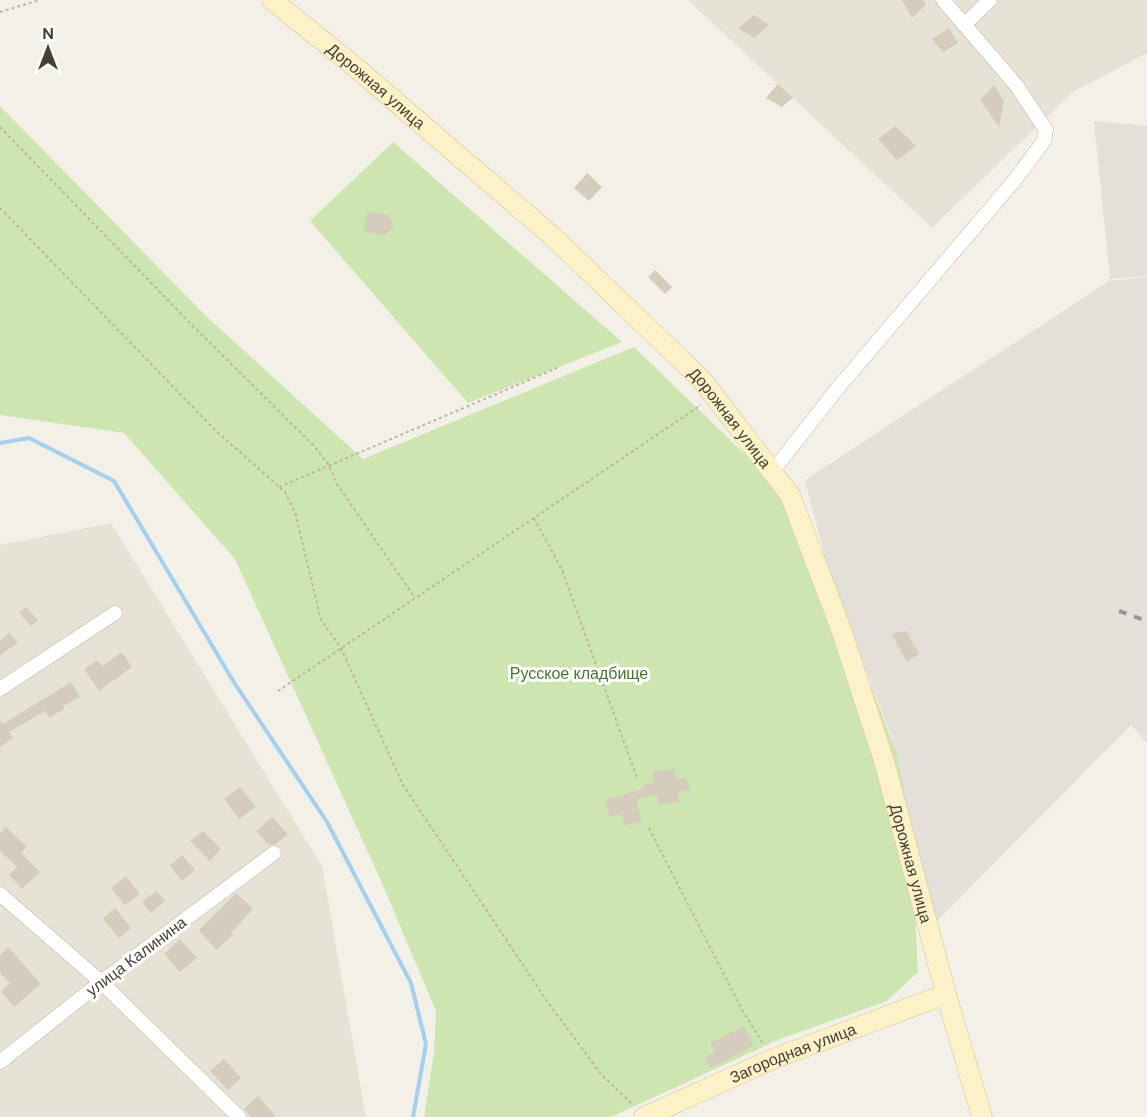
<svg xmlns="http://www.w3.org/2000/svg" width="1147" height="1117" font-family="'DM Sans',sans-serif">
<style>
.residential{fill:#e7e2d6}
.industrial{fill:#e3dfd9}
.green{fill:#cde6b1}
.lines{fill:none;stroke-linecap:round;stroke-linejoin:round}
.stream{stroke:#a5cfee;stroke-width:4}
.building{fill:#d5ccbd}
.street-casing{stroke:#bfb8aa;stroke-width:15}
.secondary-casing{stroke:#d2c498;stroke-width:21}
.path{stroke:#c0b49c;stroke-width:2;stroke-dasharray:3 3;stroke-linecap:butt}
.street{stroke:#fff;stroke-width:14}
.secondary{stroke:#fdf1c8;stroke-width:20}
.rail{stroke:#969696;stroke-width:4;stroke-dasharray:8 8;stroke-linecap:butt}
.labels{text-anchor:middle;stroke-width:6;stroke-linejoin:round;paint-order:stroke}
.street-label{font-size:16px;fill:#464036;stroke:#fff}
.park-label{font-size:16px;fill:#46772b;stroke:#fff}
</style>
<rect width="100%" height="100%" fill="#f3f0e8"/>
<path class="residential" d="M688 0H1147V53L1073 92 932 228Z
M111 523 322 866 366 1117H0V545Z"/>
<path class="industrial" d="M1094 121 1147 126V276L1110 279Z
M1147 277V743L1131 725 930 928 892 738 830 576 805 480 1109 281Z"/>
<path class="green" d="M0 106 207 317 363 459 634 347 788 496 826 568 897 754 911 830 918 972 887 1001 780 1039 611 1117H424L434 1053 436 1011 381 881 235 559 124 433 0 415Z
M393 142 622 342 468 403 310 221Z"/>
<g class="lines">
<path class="stream" d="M0 443 29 438 114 481 235 684 327 822 411 983 426 1044 413 1117"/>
</g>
<path class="building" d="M902 0H923L926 5 912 18Z
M754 15 769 25 754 38 738 28Z
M949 28 958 43 943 52 932 39Z
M778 84 793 98 782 107 766 98Z
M994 85 1004 101 999 127 980 100Z
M895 126 916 146 897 160 878 139Z
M587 173 602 187 589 201 574 188Z
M367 211 390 215 393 228 385 235 364 232Z
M655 270 672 287 665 294 648 277Z
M26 607 38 620 31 626 19 613Z
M906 631 919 654 907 662 892 634Z
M9 633 18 642 0 656V641Z
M122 652 132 667 99 691 84 669 98 660 102 666Z
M71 682 80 697 63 706 64 709 49 718 45 711 9 732 13 738 0 747V720L3 724Z
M674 769 676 779 684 778 688 781 690 790 678 792 679 802 659 805 657 795 636 799 642 821 625 826 621 814 610 817 605 800 645 788 644 784 654 783 652 772Z
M240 787 256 807 239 819 224 799Z
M272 817 288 834 276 844 269 845 256 831Z
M6 827 27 847 21 853 40 872 22 889 9 875 17 867 0 851V833Z
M203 831 221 849 210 861 190 841Z
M182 855 195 870 182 881 170 866Z
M126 876 140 894 125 905 111 888Z
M156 891 165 901 151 913 142 902Z
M236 893 253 909 231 933 233 935 216 950 199 930Z
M115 908 131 928 119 938 103 919Z
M180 939 197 958 180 972 164 954Z
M8 947 41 984 14 1007 1 991 10 983 0 973V955Z
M744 1026 754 1046 710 1068 705 1057 715 1052 710 1043Z
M224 1059 241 1078 228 1090 210 1071Z
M258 1096 276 1117H251L244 1109Z"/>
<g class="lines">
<g class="street-casing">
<path id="street" d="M964 25 990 0
M772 472 837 389 1014 181 1044 141 1046 130 1016 85 943 0
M0 689 115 613
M0 894 101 982 239 1117
M0 1062 101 982 274 853"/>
</g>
<g class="secondary-casing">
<g id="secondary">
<path id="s1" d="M272 0 354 66 552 236 702 380 790 495 841 629 884 761 946 994 982 1117"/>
<path id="s2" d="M644 1117 773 1059 946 994"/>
</g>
</g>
<path class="path" d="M0 12 40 0
M0 127 191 324 313 445 329 465 337 484 415 598
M0 208 215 430 285 492 295 512 321 620 341 648 403 785 549 1004 601 1074 633 1105
M279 487 557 368
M534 518 562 570 637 778
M278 691 701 405
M649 828 742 1010 764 1045"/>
<use href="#street" class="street"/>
<use href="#secondary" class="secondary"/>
<path class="rail" d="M1119 611 1147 621"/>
</g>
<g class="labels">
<g class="street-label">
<text dy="6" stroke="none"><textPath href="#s1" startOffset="135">Дорожная улица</textPath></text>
<text dy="6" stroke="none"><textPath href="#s1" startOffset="621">Дорожная улица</textPath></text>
<text dy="6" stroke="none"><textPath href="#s1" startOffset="1107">Дорожная улица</textPath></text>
<text transform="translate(136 956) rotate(-37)" y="6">улица Калинина</text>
<text dy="6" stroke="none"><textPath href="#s2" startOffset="162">Загородная улица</textPath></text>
</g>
<g class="park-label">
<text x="579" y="679">Русское кладбище</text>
</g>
</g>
<g transform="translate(48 48)" stroke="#ffffff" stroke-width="4.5" paint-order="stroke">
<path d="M0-4.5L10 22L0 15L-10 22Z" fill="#464036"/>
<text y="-9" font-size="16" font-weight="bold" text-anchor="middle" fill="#464036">N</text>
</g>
</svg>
